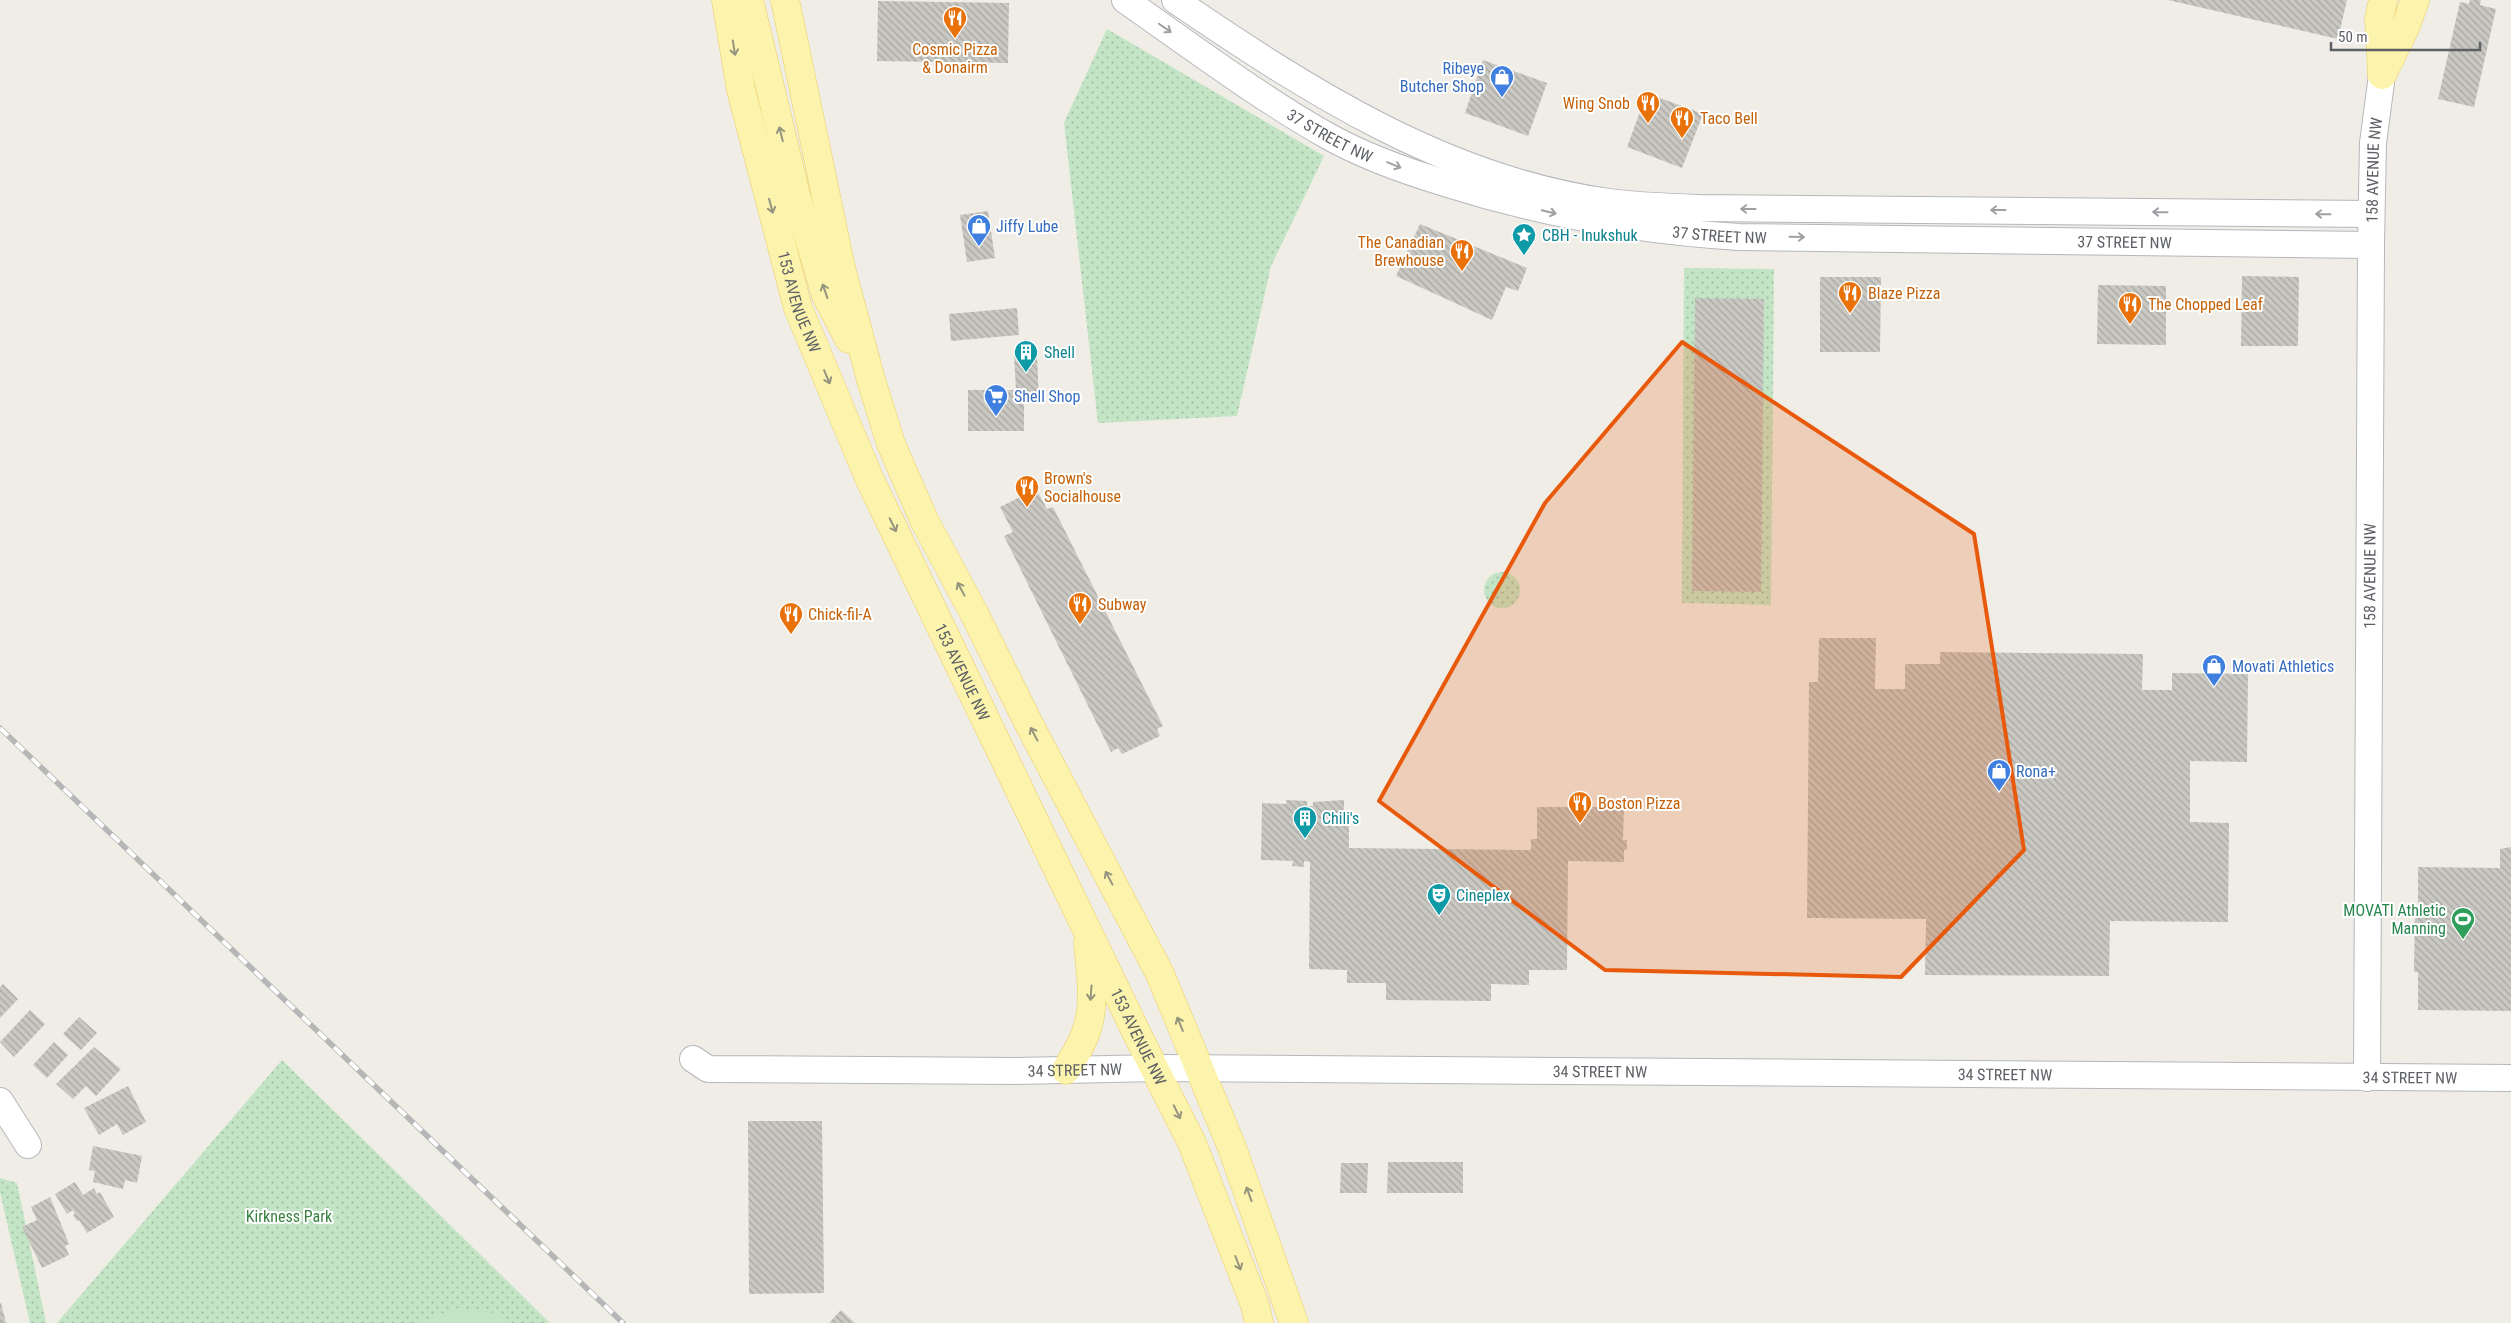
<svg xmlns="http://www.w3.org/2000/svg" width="2511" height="1323" font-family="'Roboto Condensed',sans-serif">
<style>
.grass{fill:url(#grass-dots)}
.pitch{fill:#c3e5c5}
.building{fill:url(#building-back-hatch)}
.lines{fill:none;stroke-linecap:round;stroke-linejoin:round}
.minor-casing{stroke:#b5b7bc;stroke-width:28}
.major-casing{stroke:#edcd60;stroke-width:29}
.minor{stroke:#fff;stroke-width:26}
.major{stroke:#fcf4ad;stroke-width:28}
.rail-casing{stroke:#b5b6b6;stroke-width:5.5}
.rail{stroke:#fff;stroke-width:4;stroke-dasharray:11;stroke-linecap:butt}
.oneway{stroke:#9ea0a3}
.oneway2{stroke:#95947e}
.marked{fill:#e8590c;fill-opacity:0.2;stroke:#e8590c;stroke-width:4;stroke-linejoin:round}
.labels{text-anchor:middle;stroke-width:4;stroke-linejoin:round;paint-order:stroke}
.food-label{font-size:16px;fill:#c56008;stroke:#fff;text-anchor:start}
.shop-label{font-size:16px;fill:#366cbe;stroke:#fff;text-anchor:start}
.street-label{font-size:16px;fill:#5d6065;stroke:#fff}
.culture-label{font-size:16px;fill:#0d838f;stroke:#fff;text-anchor:start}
.leisure-label{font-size:16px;fill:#27864d;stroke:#fff;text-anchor:end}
.park-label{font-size:16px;fill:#37823f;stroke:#fff}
</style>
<defs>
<pattern id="grass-dots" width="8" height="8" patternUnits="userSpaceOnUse" patternTransform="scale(1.25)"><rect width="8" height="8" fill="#c3e5c5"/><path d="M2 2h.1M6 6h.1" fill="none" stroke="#a2bda4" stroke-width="1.8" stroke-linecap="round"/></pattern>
<pattern id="building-back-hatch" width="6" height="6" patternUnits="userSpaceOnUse" patternTransform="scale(1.25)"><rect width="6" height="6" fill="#cac8c2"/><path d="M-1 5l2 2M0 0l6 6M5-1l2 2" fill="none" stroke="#a7a6a1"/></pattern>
</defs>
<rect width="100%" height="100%" fill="#efede5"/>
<path class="grass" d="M1107 29 1324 156 1271 266 1237 416 1098 423 1064 123Z
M1684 268 1774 269 1771 605 1682 603Z
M1484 590a18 18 0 1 1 36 0a18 18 0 1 1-36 0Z
M282 1060 550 1323H57Z
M0 1178 17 1183 46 1323H30L0 1192Z"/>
<path class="pitch" d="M456 1308 505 1314V1323H418Z"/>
<path class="building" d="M2168 0H2347L2338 39Z
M2470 0H2481L2480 5 2496 9 2474 107 2438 99 2460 2 2469 4Z
M878 1 1009 3 1008 63 877 61Z
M1483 60 1547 83 1528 136 1465 113Z
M1647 93 1703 114 1682 168 1627 147Z
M988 211 995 258 967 262 960 215Z
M1420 224 1527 268 1518 291 1506 287 1492 320 1396 276Z
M2242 276 2299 277 2298 346H2241Z
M1820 277H1881L1880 352H1820Z
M2098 285 2166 286V345L2097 344Z
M1695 298 1764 299 1761 592 1692 591Z
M1017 308 1019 335 951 341 949 314Z
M1037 355 1039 401 1024 402V431H968V390H1016L1014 356Z
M1036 489 1047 509 1053 507 1163 726 1157 729 1160 736 1122 754 1118 748 1111 752 1004 536 1013 532 1000 507Z
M1819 638H1876L1875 689H1905V664H1940V652L2143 654 2142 690H2172V673L2248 674 2247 762 2190 761V822L2229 823 2228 922 2110 921 2109 976 1925 975 1926 919 1807 918 1809 682H1818Z
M1286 800 1307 801V806H1313V802L1344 800V818H1349V848L1531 850V839H1537V807H1624L1623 840H1627V850H1624V862L1568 861 1567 970H1529V985L1491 984V1001L1386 1000V983H1347V970L1309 969 1310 862 1304 861V867L1292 866 1293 861 1261 860 1262 803 1286 804Z
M2511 847V1011L2418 1010V972H2414L2415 908H2418V867L2500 868V849Z
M3 984 18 999 0 1018V987Z
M30 1010 45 1024 14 1057 0 1042Z
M79 1017 97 1033 81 1050 63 1034Z
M54 1042 68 1055 47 1078 33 1065Z
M94 1047 121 1069 96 1096 86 1086 73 1099 56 1084Z
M128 1086 146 1122 123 1135 117 1124 99 1135 84 1108Z
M748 1121H822L824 1293 749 1294Z
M93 1146 142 1156 137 1183 125 1180 123 1189 93 1182 95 1171 89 1170Z
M1388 1162H1463V1193H1387Z
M1341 1163H1368L1367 1193H1340Z
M75 1182 83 1195 94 1188 97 1194 100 1192 114 1217 87 1233 79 1220 77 1221 73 1215 75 1214 73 1210 67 1214 55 1194Z
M50 1197 69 1244 65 1246 69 1255 42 1268 22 1227 37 1220 31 1207Z
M0 1303H1L6 1323H0Z
M841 1310 855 1323H829Z"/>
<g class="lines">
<g class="minor-casing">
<g id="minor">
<path id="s1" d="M1125 0C1191 46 1256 95 1326 135 1363 156 1405 171 1445 183 1542 214 1638 231 1739 237L2371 245"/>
<path d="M1175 0C1307 90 1447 180 1609 202 1639 206 1670 207 1700 208L2371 214"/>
<path id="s2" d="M693 1059 708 1069 1016 1071 1156 1068 2511 1078"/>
<path id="s3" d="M2367 1078 2371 245 2373 143 2382 75"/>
<path d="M0 1101 28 1145"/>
</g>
</g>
<g class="major-casing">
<g id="major">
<path id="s4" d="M726 0 741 90 798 308 870 480 1139 1038 1192 1143 1255 1305 1259 1323"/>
<path d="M749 0 796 195 826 295 849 339"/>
<path d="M785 0 841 268 871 380 891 444 924 520 974 613 1029 724 1160 974 1231 1145 1294 1323"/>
<path d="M2382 73 2379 19 2383 0"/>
<path d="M2382 75 2405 28 2415 0"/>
<path d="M1066 1070C1074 1057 1083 1043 1087 1029 1096 1002 1090 970 1088 943"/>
</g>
</g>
<use href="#minor" class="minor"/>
<use href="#major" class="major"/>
<g class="rail-casing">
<path id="rail" d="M0 728 623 1323"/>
</g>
<use href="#rail" class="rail"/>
</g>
<defs><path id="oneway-shaft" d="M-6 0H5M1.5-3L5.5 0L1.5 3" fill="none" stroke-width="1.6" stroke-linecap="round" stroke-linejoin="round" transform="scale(1.25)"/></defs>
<g class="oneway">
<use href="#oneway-shaft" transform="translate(1165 28) rotate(35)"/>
<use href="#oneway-shaft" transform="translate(1394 165) rotate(22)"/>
<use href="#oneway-shaft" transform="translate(1748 209) rotate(-180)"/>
<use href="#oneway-shaft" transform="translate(1998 210) rotate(-180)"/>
<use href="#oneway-shaft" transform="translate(1549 212) rotate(13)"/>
<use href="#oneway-shaft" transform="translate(2160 212) rotate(-179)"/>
<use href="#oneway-shaft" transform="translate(2323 214) rotate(-179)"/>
<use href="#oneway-shaft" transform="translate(1797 237) rotate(1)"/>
</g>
<g class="oneway2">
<use href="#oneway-shaft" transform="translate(734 48) rotate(81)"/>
<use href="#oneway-shaft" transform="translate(781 134) rotate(-104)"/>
<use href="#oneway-shaft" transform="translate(771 206) rotate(75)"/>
<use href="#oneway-shaft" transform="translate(825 291) rotate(-109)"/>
<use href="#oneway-shaft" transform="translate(827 377) rotate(67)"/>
<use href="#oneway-shaft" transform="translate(893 525) rotate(64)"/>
<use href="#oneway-shaft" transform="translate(961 589) rotate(-118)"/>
<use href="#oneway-shaft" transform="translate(1034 734) rotate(-118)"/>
<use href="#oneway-shaft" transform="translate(1109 878) rotate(-118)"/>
<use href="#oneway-shaft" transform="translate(1091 993) rotate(94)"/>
<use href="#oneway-shaft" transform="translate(1180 1024) rotate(-112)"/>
<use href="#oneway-shaft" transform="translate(1177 1112) rotate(64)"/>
<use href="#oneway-shaft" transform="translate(1249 1194) rotate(-110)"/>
<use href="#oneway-shaft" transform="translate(1238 1263) rotate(69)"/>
</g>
<path class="marked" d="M1682 342 1974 534 2024 850 1901 977 1605 970 1379 801 1545 503Z"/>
<defs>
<g id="restaurant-pin" transform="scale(1.25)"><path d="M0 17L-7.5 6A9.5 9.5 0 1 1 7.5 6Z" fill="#e8710a" stroke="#fff"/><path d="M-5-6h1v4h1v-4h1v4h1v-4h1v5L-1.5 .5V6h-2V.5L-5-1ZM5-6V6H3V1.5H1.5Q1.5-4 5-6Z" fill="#fff"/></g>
<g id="shop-pin" transform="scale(1.25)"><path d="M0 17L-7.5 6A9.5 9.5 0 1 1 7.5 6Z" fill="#3f7fe0" stroke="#fff"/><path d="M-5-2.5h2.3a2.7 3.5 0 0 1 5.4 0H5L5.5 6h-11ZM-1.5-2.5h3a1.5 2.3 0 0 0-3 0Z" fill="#fff"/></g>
<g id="sight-pin" transform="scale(1.25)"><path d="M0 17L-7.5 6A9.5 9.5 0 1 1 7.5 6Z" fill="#0f9aa8" stroke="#fff"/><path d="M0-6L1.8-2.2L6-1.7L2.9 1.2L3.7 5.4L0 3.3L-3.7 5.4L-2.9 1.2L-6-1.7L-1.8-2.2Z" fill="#fff"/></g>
<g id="building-pin" transform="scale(1.25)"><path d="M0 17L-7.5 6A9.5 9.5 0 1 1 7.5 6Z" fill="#0f9aa8" stroke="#fff"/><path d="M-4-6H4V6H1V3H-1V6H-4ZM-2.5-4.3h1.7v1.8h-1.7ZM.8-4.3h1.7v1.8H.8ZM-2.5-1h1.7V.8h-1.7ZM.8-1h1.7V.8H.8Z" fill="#fff"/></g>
<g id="supermarket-pin" transform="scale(1.25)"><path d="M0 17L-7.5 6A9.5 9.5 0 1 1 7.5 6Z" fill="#3f7fe0" stroke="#fff"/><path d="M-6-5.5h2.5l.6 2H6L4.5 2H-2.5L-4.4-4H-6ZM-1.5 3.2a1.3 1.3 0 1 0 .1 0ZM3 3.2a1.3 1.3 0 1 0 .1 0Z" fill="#fff"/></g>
<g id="theatre-pin" transform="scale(1.25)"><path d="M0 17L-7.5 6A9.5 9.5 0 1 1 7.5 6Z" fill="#0f9aa8" stroke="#fff"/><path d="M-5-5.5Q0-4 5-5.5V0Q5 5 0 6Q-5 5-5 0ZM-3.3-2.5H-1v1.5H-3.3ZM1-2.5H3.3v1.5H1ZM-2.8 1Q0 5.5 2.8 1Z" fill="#fff"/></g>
<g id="stadium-pin" transform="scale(1.25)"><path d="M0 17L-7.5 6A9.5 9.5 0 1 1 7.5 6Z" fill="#2e9e5b" stroke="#fff"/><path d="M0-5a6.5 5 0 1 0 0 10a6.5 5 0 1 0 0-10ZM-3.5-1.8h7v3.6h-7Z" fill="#fff"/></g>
</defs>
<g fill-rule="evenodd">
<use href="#restaurant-pin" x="955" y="18"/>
<use href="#shop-pin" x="1502" y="77"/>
<use href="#restaurant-pin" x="1648" y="103"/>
<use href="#restaurant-pin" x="1682" y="118"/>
<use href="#shop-pin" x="979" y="226"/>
<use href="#sight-pin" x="1524" y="235"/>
<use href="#restaurant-pin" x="1462" y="251"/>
<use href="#restaurant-pin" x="1850" y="293"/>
<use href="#restaurant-pin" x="2130" y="304"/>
<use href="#building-pin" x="1026" y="352"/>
<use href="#supermarket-pin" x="996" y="396"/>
<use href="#restaurant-pin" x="1027" y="487"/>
<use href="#restaurant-pin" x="1080" y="604"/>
<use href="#restaurant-pin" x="791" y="614"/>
<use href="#shop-pin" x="2214" y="666"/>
<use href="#shop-pin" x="1999" y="771"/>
<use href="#restaurant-pin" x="1580" y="803"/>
<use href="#building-pin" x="1305" y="818"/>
<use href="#theatre-pin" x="1439" y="895"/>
<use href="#stadium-pin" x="2463" y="919"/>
</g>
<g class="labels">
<g class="food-label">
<text x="955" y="55" text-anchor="middle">Cosmic Pizza<tspan x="955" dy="18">&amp; Donairm</tspan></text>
<text x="1630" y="109" text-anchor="end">Wing Snob</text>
<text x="1700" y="124">Taco Bell</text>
<text x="1444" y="248" text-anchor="end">The Canadian<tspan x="1444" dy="18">Brewhouse</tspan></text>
<text x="1868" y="299">Blaze Pizza</text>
<text x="2148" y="310">The Chopped Leaf</text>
<text x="1044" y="484">Brown's<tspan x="1044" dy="18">Socialhouse</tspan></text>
<text x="1098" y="610">Subway</text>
<text x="808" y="620">Chick-fil-A</text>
<text x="1598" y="809">Boston Pizza</text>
</g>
<g class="shop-label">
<text x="1484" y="74" text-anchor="end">Ribeye<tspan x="1484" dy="18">Butcher Shop</tspan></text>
<text x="996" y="232">Jiffy Lube</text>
<text x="1014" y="402">Shell Shop</text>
<text x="2232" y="672">Movati Athletics</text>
<text x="2016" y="777">Rona+</text>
</g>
<g class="street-label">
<text dy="6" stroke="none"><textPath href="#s1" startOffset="246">37 STREET NW</textPath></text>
<text dy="6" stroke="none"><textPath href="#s3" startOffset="908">158 AVENUE NW</textPath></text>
<text dy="6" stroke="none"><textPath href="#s1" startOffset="651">37 STREET NW</textPath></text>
<text dy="6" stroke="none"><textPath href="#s1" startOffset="1056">37 STREET NW</textPath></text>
<text dy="6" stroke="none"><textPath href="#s4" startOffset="311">153 AVENUE NW</textPath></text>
<text dy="6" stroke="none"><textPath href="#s3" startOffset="502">158 AVENUE NW</textPath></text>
<text dy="6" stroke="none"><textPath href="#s4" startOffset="716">153 AVENUE NW</textPath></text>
<text dy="6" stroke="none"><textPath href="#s4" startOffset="1121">153 AVENUE NW</textPath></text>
<text dy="6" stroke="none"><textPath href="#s2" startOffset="385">34 STREET NW</textPath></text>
<text dy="6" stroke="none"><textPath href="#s2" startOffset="910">34 STREET NW</textPath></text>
<text dy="6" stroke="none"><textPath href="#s2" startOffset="1315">34 STREET NW</textPath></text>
<text dy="6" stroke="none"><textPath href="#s2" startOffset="1720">34 STREET NW</textPath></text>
</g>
<g class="culture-label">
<text x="1542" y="241">CBH - Inukshuk</text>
<text x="1044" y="358">Shell</text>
<text x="1322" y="824">Chili's</text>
<text x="1456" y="901">Cineplex</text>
</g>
<g class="leisure-label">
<text x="2446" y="916">MOVATI Athletic<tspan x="2446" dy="18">Manning</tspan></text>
</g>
<g class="park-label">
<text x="289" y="1222">Kirkness Park</text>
</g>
</g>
<path d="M2331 42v8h149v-8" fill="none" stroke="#5d6065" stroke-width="2.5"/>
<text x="2338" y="42" font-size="15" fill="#5d6065" stroke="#ffffff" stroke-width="4" paint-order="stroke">50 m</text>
</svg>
